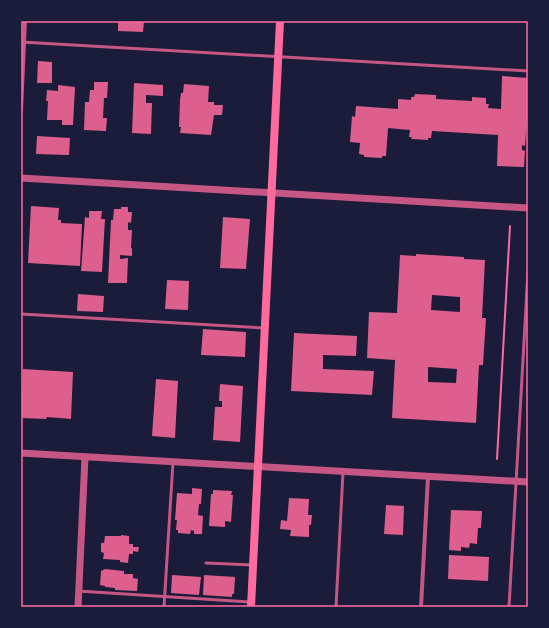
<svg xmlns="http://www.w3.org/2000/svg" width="549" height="628" font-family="Signika,sans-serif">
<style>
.building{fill:#dd5f8e;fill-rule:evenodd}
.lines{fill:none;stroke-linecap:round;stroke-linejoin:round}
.path{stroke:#ff6b9d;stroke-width:2}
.service{stroke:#c65784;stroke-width:3}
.minor{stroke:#c65784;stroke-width:4}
.tertiary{stroke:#c65784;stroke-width:7}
.secondary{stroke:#ff6b9d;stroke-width:8}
.neatline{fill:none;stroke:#ff6b9d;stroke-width:1.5}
</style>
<rect width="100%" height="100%" fill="#1b1b3a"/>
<path class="building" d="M118 21H144L143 32 118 31Z
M38 61 52 62V83H37Z
M502 76 528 78V106L525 146 522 145V150L525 151 524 167 497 166 498 135 432 131 431 138H428V140L411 139 412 137H409L410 130 388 128 386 156H382V158L364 157V155L359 154 360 143 350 142 352 116 355 117 356 106 398 109V99L411 100V97H414L415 94 436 95V99L472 101V97L486 98V104H489L488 108 501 109Z
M94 82H108L107 98H104L103 118H107L106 131 84 130 85 102H89L90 90H94Z
M134 83 163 85V96L146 95V103H152L151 134 132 133Z
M184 84 209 86 208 102H214V105H223L222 115H214L211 135 180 133 181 127H179L180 100 181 93H183Z
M58 85 75 87 73 125H62V120H47L48 101H46L47 90 58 91Z
M37 136 70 138 69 155 36 154Z
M31 206 59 208 58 220H61V223L82 224 80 266 28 263Z
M121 207H128V212H132L131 223 128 222V230H132L131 248H132V256L120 255V259L128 258 127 283H108L111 220H113L114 209H121Z
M89 211H102L101 219H105L102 272 81 271 85 217 89 218Z
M223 217 250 219 246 269 220 268Z
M416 254 464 257V259L485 260 482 318H486L483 365H479L476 423 392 418 395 360 367 358 369 312 397 313 400 255 416 256ZM432 295 460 297V312L431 310ZM428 367 457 369 456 383 428 382Z
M167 280 189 281 188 310 165 309Z
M78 294 104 296 103 312 77 311Z
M203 329 246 332 245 357 201 355Z
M294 333 357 336 356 356 323 355V369L374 371 372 395 291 391Z
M23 369 73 372 71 419 47 417 46 419 21 418Z
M156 379 178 381 175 438 152 436Z
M220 384 243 386 240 442 213 440 215 407H222V401H219Z
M192 488 202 489 201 504H199L198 515 203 516 202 534H194V531L191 530 190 534 178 533V530H176L177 520H175L177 493 192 494Z
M213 490 232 491 231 495H233L231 522 225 521V527L209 526 211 494H213Z
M289 498 309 499 308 515H312L311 525H309V537L290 536 291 530 280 529 281 520 287 521Z
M386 505 404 506 403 535 384 534Z
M451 510 482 511 481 528H478L477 544 470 543 469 548 461 547V551L449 550Z
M121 535 129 536V544H133V547H139L138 552 133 551V554H129L128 563 120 562V560L103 559 104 553 101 552V543H104L105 536H121Z
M449 555 489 557 488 581 448 579Z
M105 569 124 571V574H133V578L138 579 137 591 115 590V588L105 587V586L100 585 101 571Z
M172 575 201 577 199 595 171 593Z
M204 575 235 577 234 594H232V597L203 595Z"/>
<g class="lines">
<path class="path" d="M497 459 510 226"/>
<path class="service" d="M21 42 528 71
M21 314 264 328
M206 563 253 565
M78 591 250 602
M164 607 173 462
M336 607 343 472
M509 607 528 271"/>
<path class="minor" d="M21 110 25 21
M421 607 428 477"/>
<path class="tertiary" d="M21 178 528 208
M21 453 528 482
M78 607 85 457"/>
<path class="secondary" d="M251 607 280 21"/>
</g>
<rect width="549" height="628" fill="none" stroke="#1b1b3a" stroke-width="44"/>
<rect x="22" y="22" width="505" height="584" class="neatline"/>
</svg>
